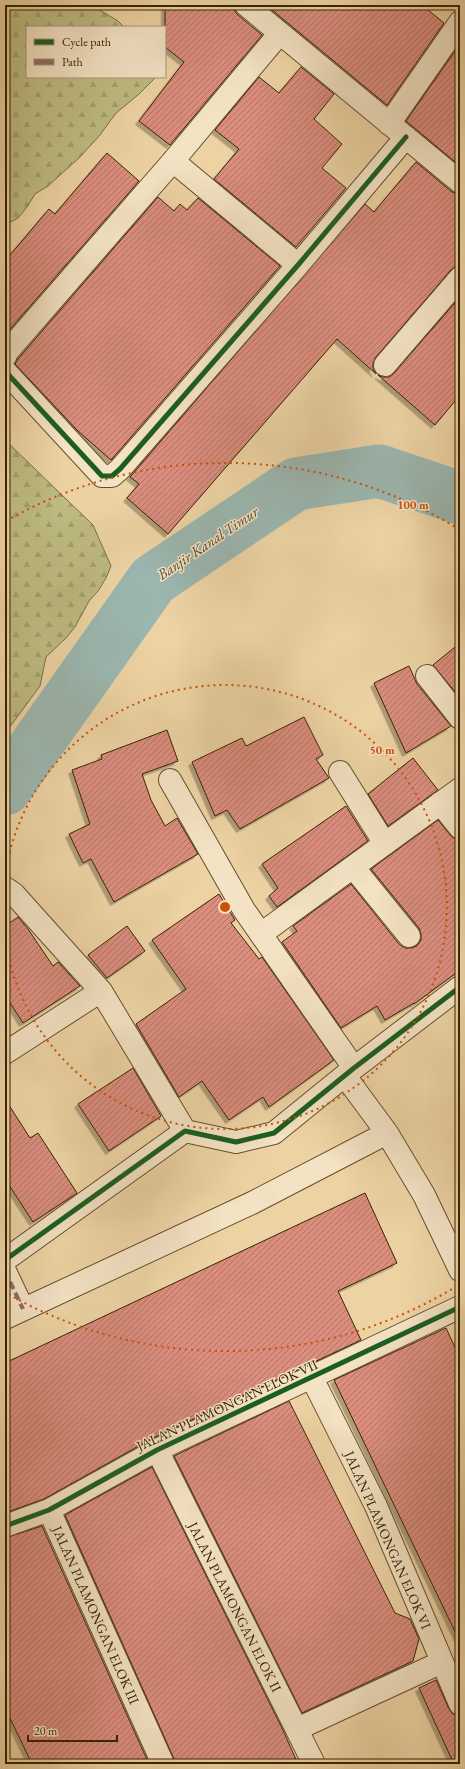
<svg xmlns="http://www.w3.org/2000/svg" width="465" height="1769" font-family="'EB Garamond',serif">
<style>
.forest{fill:url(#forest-firs);stroke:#7b6f42}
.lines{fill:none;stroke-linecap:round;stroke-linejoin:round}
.river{stroke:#9bb6af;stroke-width:53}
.building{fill:url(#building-hatch);stroke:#382301;filter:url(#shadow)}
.minor-casing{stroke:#654f2a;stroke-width:24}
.minor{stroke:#f3e2c4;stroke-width:22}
.quiet{stroke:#8d6e63;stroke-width:4;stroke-dasharray:8 4;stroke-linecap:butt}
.cycleway-casing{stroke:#f3e2c4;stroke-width:8}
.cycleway{stroke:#1b5e20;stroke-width:5}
.ring{fill:none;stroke:#ce510a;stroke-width:2;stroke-dasharray:2 4}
.labels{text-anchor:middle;stroke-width:3;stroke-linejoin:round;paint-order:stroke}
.street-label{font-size:14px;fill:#382301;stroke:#f3e2c4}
.water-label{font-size:15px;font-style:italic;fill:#51482c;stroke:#f3e2c4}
.centre{fill:#ce510a;stroke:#f3e2c4;stroke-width:2}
.ring-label{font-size:12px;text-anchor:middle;font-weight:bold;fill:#ce510a;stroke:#f3e2c4;stroke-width:3;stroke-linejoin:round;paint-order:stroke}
</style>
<defs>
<pattern id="forest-firs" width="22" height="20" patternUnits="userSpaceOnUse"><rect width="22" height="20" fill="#bebb82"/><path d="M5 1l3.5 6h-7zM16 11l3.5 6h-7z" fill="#a4a06e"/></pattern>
<pattern id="building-hatch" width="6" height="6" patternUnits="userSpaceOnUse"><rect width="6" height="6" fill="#db8d7e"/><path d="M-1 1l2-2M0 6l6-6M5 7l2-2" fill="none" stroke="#b37365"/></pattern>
<filter id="shadow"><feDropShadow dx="-3.5" dy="3.5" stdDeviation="0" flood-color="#0004"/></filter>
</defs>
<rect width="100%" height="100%" fill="#edd3a4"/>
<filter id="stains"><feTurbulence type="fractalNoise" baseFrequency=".005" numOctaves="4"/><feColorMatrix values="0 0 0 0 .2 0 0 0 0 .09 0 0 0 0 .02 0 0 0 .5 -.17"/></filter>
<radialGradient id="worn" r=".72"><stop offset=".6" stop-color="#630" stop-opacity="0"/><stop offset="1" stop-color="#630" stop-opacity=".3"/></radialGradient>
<path class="forest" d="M5 5H91L118 21 124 27H27V77H156L138 95 116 113 100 135 80 157 48 186 35 194 27 207 18 218 5 225Z
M5 440 93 525 111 566 106 578 98 591 89 601 75 627 66 638 46 657 40 686 9 728 5 731Z"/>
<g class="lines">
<path class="river" d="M5 789 153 580 296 484 379 471 460 498"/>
</g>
<path class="building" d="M165 5H234V10L238 15 262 35 170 145 139 121 184 62 165 47Z
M266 5H422L444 23 387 105Z
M460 44V166L406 121Z
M301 67 334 94 314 119 342 144 322 168 346 188 296 247 214 179 239 149 215 130 259 77 279 93Z
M107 153 139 181 5 335V261L49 209 55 214Z
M416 162 452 192 460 194V266H456L451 270 376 357 373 363V369L376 374 337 339 168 534 127 498 139 484 130 477 365 204 374 212Z
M158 197 174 211 180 204 187 210 198 198 280 266 111 460 78 431 15 364 18 359Z
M460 297V395L435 425 378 375 383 377H389L394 373Z
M460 643V698L433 665Z
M409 666 417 684 451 726 406 753 374 683Z
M304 717 323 755 316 759 329 778 240 829 227 810 215 816 192 762 242 738 246 746Z
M167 730 178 761 142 774 151 800 165 826 177 818 198 854 114 902 91 859 83 863 69 834 90 824 72 770 102 759 101 755Z
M413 758 438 790 388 826 368 794Z
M346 806 368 841 277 907 269 896 278 888 262 864Z
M438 820 451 836 455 839 460 840V970L414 1004V1003L385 1020 377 1006 341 1028 282 942 297 931 293 926 351 884 399 944 405 948H411L417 946 421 940V934L419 928 371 869Z
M219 894 235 920 231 923 259 959 262 957 334 1060 269 1107 263 1097 229 1120 202 1081 179 1097 136 1024 186 989 152 940Z
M18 917 28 929 53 966 58 962 80 986 23 1023 5 995V926Z
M127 926 145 951 107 978 88 955Z
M133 1068 161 1116 109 1151 78 1104Z
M5 1099 30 1138 38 1133 77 1193 33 1222 5 1179Z
M365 1193 397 1263 338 1291 361 1340 151 1439 44 1499 5 1513V1363Z
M446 1328 460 1358V1642L334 1380Z
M289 1401 395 1613 410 1619 419 1639 413 1661 302 1713 174 1456Z
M152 1467 282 1728 298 1764H175L174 1759 65 1515Z
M42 1526 149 1764H32L5 1708V1538Z
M436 1680 449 1709 453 1714 460 1716V1764H454L419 1688Z"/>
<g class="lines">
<g class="minor-casing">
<path id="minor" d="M246 5 460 182
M389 124 460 22
M173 161 298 265
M5 357 7 352 173 161 280 33
M385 365 460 278
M5 371 102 476H112L120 469 298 265 406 137
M427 676 460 718
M340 772 385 844
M170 780 244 910 354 1068
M440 803 460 828
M353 867 409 936
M5 888 14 894 101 991 185 1131
M261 934 460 789
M5 1053 101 991
M345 1076 387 1133 424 1195 460 1270
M5 1260 185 1131 236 1142 274 1133 354 1068 460 987
M5 1271 23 1309
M5 1318 252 1203 387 1133
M312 1378 376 1506 460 1704
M157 1450 314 1764
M49 1510 163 1764
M5 1526 49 1510 157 1450 460 1307
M297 1729 442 1662"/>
</g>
<use href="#minor" class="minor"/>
<path class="quiet" d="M5 1271 23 1309"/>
<g class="cycleway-casing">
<path id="cycleway" d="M5 371 102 476H112L120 469 298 265 406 137
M5 1260 185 1131 236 1142 274 1133 354 1068 460 987
M5 1526 49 1510 157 1450 460 1307"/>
</g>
<use href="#cycleway" class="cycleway"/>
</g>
<g class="ring">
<path d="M5 876A222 222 0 1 1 5 938"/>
<path d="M457 1286A444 444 0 0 1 6 1293M6 521A444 444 0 0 1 457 528"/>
</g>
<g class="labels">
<g class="street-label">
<text transform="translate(227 1405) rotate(-25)" y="5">JALAN PLAMONGAN ELOK VII</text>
<text transform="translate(388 1540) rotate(66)" y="5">JALAN PLAMONGAN ELOK VI</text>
<text transform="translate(235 1607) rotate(63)" y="5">JALAN PLAMONGAN ELOK II</text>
<text transform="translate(96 1615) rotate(66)" y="5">JALAN PLAMONGAN ELOK III</text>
</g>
<g class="water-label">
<text transform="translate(208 543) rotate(-34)" y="5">Banjir Kanal Timur</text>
</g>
</g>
<circle cx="225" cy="907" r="6" class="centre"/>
<g class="ring-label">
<text x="413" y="509">100 m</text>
<text x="382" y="754">50 m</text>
</g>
<rect width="465" height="1769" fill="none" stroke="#edd3a4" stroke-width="20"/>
<rect x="6" y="6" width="453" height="1757" fill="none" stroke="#382301" stroke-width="2"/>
<rect x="10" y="10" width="445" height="1749" fill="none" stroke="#382301"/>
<rect x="26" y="26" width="140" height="52" fill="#f3e2c4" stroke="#a89676"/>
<rect x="34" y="39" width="20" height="6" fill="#1b5e20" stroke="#a89676"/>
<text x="62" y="46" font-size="12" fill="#382301">Cycle path</text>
<rect x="34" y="59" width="20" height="6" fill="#8d6e63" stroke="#a89676"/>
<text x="62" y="66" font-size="12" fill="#382301">Path</text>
<path d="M28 1735v6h89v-6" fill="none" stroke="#382301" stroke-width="2"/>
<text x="34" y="1735" font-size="12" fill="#382301" stroke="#f3e2c4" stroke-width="3" paint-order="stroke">20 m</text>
<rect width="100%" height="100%" filter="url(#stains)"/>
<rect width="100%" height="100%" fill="url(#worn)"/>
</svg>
